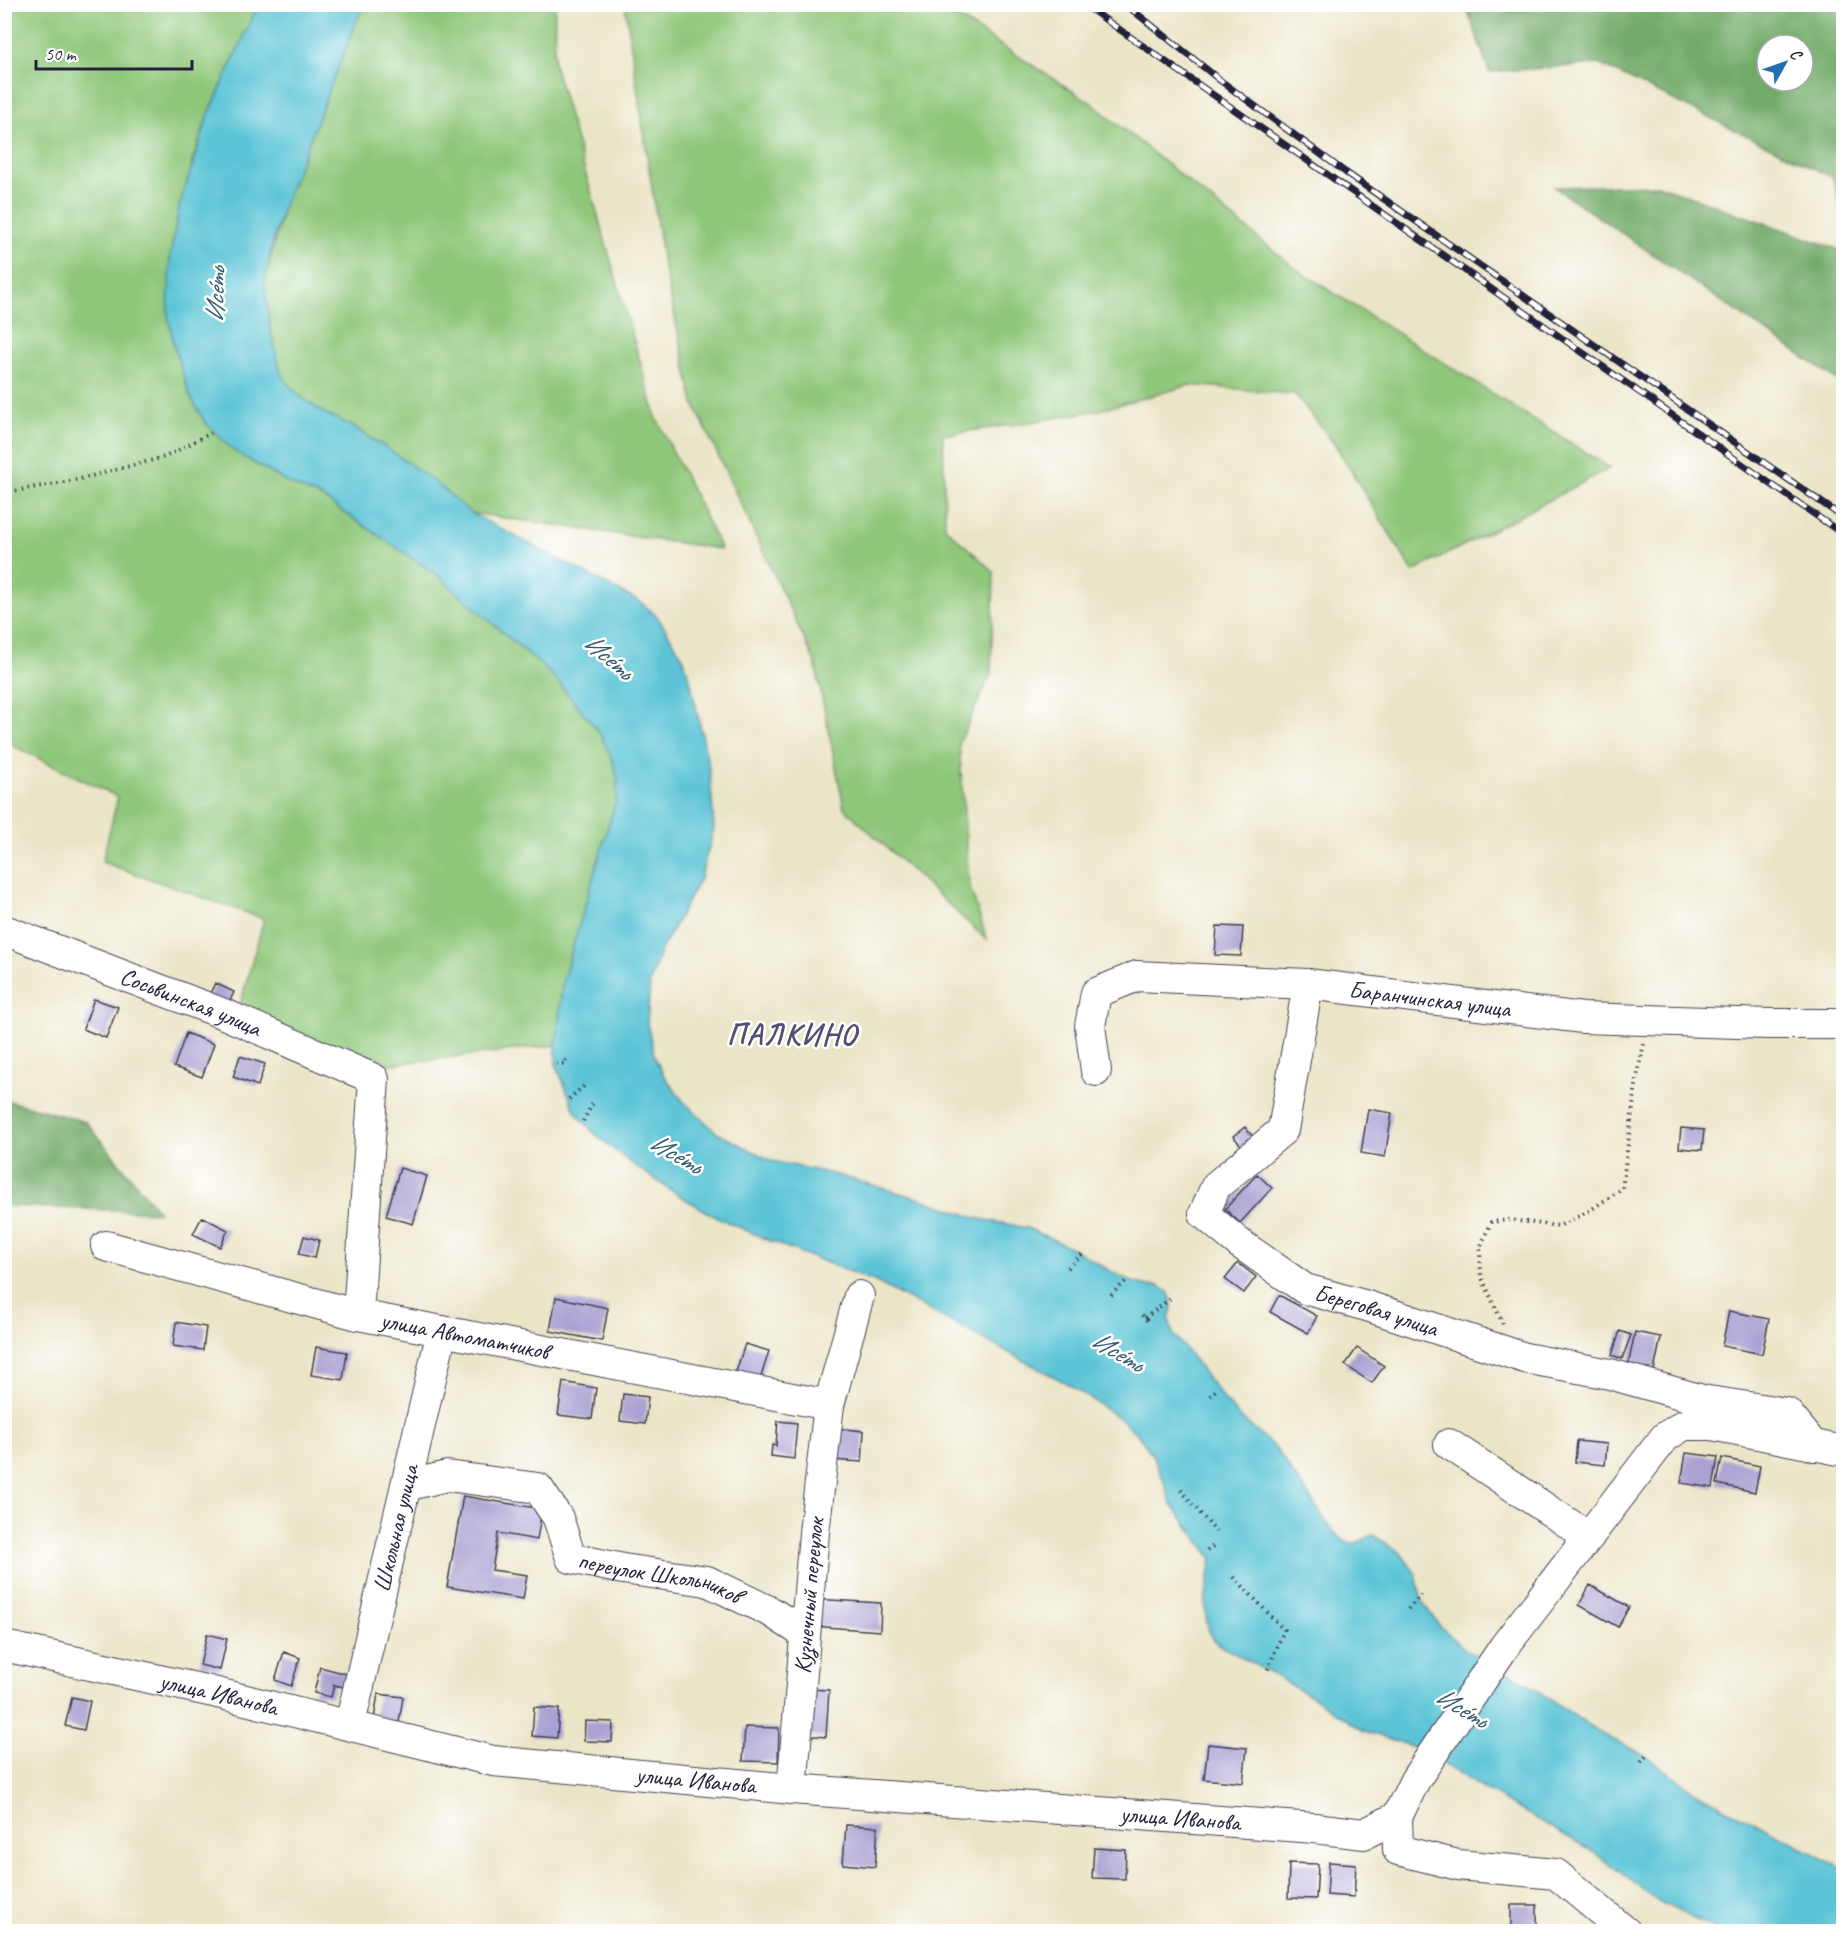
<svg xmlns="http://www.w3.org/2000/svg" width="1848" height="1936" font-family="Caveat,sans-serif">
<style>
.green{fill:#8fc77a;stroke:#58745a;stroke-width:1.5}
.forest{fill:#73ac6a;stroke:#4a6752;stroke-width:1.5;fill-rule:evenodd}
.water{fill:#5bc4d6;stroke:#3e7388;stroke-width:1.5}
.building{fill:#aba2d3}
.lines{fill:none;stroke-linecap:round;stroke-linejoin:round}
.minor-casing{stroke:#403f50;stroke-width:32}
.path{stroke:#403f50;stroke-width:4;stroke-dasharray:1.5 4.5;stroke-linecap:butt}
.minor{stroke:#fff;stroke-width:30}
.rail-casing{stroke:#22223b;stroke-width:7}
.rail{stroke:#fff;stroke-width:4.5;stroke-dasharray:14;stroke-linecap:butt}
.labels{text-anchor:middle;stroke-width:5;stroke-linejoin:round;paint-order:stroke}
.street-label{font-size:24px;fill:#22223b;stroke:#fff}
.water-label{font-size:26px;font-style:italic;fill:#365b71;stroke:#fff}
.district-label{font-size:30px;font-weight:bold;letter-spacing:1.5px;fill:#524f70;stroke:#fff}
</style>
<rect width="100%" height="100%" fill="#fff"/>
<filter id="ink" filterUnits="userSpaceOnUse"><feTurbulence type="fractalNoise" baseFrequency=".0167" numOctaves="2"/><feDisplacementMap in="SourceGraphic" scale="12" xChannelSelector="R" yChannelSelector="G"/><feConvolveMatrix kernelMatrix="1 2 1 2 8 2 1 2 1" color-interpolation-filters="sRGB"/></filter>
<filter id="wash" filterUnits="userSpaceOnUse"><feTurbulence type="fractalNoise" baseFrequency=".008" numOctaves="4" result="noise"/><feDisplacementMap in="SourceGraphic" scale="24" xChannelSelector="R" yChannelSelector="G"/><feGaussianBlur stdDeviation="1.35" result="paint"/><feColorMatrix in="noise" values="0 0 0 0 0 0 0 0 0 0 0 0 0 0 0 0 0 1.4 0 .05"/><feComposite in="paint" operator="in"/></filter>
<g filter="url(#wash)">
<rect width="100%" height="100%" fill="#ebe5c7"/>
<path class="green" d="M4 5H258L208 116 192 162 174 346 190 396 205 422 234 451 290 484 321 497 436 574 551 674 600 733 614 764 618 780 616 800 563 980 556 1045 385 1065 237 1015 264 919 102 862 118 797 5 742Z
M363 5H555L554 64 656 417 721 549 471 513 436 483 388 449 350 425 324 413 301 397 286 382 279 368 270 327 264 283 284 204Z
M625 5H938L1090 102 1299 271 1610 468 1413 572 1336 446 1295 394 1190 385 1099 410 1030 422 943 435 945 527 994 572 991 674 959 743 969 884 987 940 844 808 815 662 694 404 663 263Z"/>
<path class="forest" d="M1466 5H1843V217L1832 177 1599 64 1489 72ZM1767 45H1803V81H1767Z
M1658 185 1843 251V384L1554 187Z
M5 1100 86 1122 159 1212 5 1206Z"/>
<path class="water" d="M258 5H363L284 204 273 241 264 283 270 327 279 369 286 382 301 397 324 413 350 425 388 449 436 483 471 513 640 602 657 616 683 657 690 679 709 767 712 799 714 829 700 879 660 952 650 982 647 1023 655 1058 665 1077 682 1100 717 1133 772 1161 833 1174 921 1199 976 1218 1027 1228 1072 1248 1110 1271 1132 1282 1148 1286H1159L1168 1292 1171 1298 1172 1308 1169 1319 1173 1334C1195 1359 1212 1387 1235 1412 1248 1426 1264 1436 1277 1450L1329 1526C1335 1532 1344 1545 1354 1543 1361 1542 1366 1536 1373 1535L1400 1552 1416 1574 1422 1602 1439 1625 1466 1650 1523 1681 1600 1733 1646 1756 1695 1792 1843 1869V1931H1719L1660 1902 1589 1849 1477 1785 1456 1771 1411 1746 1364 1731 1311 1696 1216 1643C1214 1639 1210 1634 1209 1630 1201 1608 1209 1580 1212 1558L1172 1505 1163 1479 1152 1454 1138 1435 1123 1421 1068 1384 874 1281 770 1241 714 1216 669 1189 628 1161 595 1134 575 1111 556 1064V1045L563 980 616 800 618 780 614 764 600 733 551 674 436 574 321 497 290 484 234 451 205 422 190 396 174 346 168 315 170 257 179 207 208 116Z"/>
<g id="blocks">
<path class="building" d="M1217 926 1243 927 1241 956 1215 955Z
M215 983 234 992 225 1011 206 1002Z
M94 999 118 1007 106 1038 83 1029Z
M186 1033 214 1044 202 1077 174 1067Z
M240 1056 265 1064 258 1086 233 1077Z
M1368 1109 1392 1113 1385 1157 1361 1153Z
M1245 1127 1257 1142 1246 1151 1233 1136Z
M1681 1128 1704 1130 1702 1150 1679 1148Z
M400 1168 427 1176 413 1224 386 1216Z
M1257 1174 1272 1188 1240 1223 1225 1209Z
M202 1217 228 1230 220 1247 193 1234Z
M304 1236 319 1240 315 1258 299 1254Z
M1238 1263 1256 1277 1244 1293 1225 1279Z
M1279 1295 1317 1316 1308 1333 1270 1312Z
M556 1297 608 1308 602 1341 550 1331Z
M1729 1311 1769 1319 1762 1354 1722 1346Z
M176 1322 206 1327 203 1350 173 1346Z
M1620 1331 1631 1335 1622 1359 1612 1355Z
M1635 1332 1661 1337 1654 1371 1628 1366Z
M745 1344 769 1351 760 1380 736 1372Z
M316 1347 347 1352 343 1380 311 1375Z
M1357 1348 1384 1366 1372 1383 1345 1365Z
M563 1382 596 1388 592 1419 558 1415Z
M623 1394 648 1397 645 1424 620 1421Z
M778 1421 797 1423 794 1459 771 1456 772 1445 776 1446Z
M834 1428 864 1431 862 1462 831 1460Z
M1577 1441 1607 1444 1605 1465 1575 1462Z
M1686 1453 1718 1457 1713 1488 1681 1483Z
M1722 1458 1760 1466 1755 1492 1717 1484Z
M463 1496 542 1509 537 1540 498 1533 492 1570 527 1575 523 1599 447 1587Z
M1590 1585 1629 1607 1618 1627 1579 1605Z
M813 1599 881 1603 880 1631 811 1626Z
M207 1634 227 1639 220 1670 200 1665Z
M284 1652 300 1658 291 1686 275 1680Z
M320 1667 351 1675 348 1688 334 1685 331 1697 314 1693Z
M806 1689 829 1690 826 1737 803 1735Z
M378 1694 403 1697 399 1722 374 1719Z
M72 1697 90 1701 84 1730 65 1726Z
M534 1707 559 1709 557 1738 532 1736Z
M585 1721 613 1722 612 1742 584 1741Z
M745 1727 779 1728 778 1762 743 1761Z
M1208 1744 1247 1748 1243 1783 1204 1779Z
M846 1825 878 1827 875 1867 843 1864Z
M1094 1848 1126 1850 1125 1879 1092 1878Z
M1329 1862 1356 1864 1354 1897 1327 1895Z
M1289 1863 1318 1864 1316 1899 1288 1898Z
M1511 1905H1537V1930L1511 1929Z"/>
</g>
</g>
<g filter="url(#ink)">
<use href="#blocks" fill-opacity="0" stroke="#403f50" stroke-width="1.5"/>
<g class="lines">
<g class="minor-casing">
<g id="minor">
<path id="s1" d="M4 930 224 1014 374 1079 358 1315"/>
<path id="s2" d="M1308 984 1283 1130 1216 1186 1204 1214 1239 1243 1305 1289 1367 1306 1525 1358 1610 1374 1702 1400 1787 1413 1814 1446"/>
<path id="s3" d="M1096 1071 1090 1026 1096 993 1137 976 1308 984 1583 1018 1769 1024H1844"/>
<path id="s4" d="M106 1246 358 1315 829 1405"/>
<path d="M1449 1444 1589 1537"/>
<path id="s5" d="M406 1486 447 1476 538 1488 558 1518 571 1558 623 1569 707 1581 771 1612 805 1634"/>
<path id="s6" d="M4 1646 209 1691 493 1761 792 1789 1314 1828 1364 1834 1397 1817 1415 1780 1504 1647 1665 1437 1684 1425H1712L1844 1451"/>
<path id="s7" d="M350 1724 442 1331"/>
<path id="s8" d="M792 1789 814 1533 829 1405 859 1296"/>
<path d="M1397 1817 1398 1850 1458 1865 1556 1874 1626 1932"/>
</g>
</g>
<path class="path" d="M4 493 80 479 165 457 211 433
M556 1064H565L566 1057
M569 1099 585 1085
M583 1121 594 1101
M1068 1268 1082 1254
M1111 1295 1127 1280
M1142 1315 1148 1322
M1145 1318 1171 1298
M1503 1324 1481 1276 1480 1248 1491 1222 1509 1220 1559 1226 1589 1211 1622 1189 1637 1077 1644 1044
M1210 1396 1217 1389
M1181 1490 1216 1532
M1207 1551 1213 1546
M1234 1577 1284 1630 1267 1671
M1408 1609 1421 1595
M1641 1762 1646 1756"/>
<use href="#minor" class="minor"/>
<g class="rail-casing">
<path id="rail" d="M1083 4 1844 535
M1125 4 1221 81 1345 172 1844 518"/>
</g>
<use href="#rail" class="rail"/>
</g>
</g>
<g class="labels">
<g class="street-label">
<text dy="8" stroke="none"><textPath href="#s3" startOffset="417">Баранчинская улица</textPath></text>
<text dy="8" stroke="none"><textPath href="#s1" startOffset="200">Сосьвинская улица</textPath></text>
<text dy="8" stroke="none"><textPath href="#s2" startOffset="466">Береговая улица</textPath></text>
<text dy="8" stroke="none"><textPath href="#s4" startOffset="370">улица Автоматчиков</textPath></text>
<text dy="8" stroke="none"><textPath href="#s7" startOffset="201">Школьная улица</textPath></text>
<text dy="8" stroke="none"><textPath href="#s5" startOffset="303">переулок Школьников</textPath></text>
<text dy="8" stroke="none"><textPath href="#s8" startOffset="194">Кузнечный переулок</textPath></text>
<text dy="8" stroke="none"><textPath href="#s6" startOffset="220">улица Иванова</textPath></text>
<text dy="8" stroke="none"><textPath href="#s6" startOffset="706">улица Иванова</textPath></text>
<text dy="8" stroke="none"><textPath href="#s6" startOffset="1192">улица Иванова</textPath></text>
</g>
<g class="water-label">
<text transform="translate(215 295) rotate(-88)" y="9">Исе́ть</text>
<text transform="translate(609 656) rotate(41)" y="9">Исе́ть</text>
<text transform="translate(676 1153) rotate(30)" y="9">Исе́ть</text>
<text transform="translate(1118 1351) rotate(31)" y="9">Исе́ть</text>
<text transform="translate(1462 1707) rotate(31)" y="9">Исе́ть</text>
</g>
<g class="district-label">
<text x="792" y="1044">ПАЛКИНО</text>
</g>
</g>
<rect width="1848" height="1936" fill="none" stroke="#fff" stroke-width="24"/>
<g transform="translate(1785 63) rotate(50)"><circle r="28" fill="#ffffff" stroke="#a7a7b1" stroke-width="1.5"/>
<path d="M0-4.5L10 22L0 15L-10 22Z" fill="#1f6fb2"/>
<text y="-9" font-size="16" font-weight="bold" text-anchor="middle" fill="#22223b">С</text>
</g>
<path d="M36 60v9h156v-9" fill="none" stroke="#22223b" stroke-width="3"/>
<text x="45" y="60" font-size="18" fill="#22223b" stroke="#ffffff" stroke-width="4.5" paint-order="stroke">50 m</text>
</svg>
